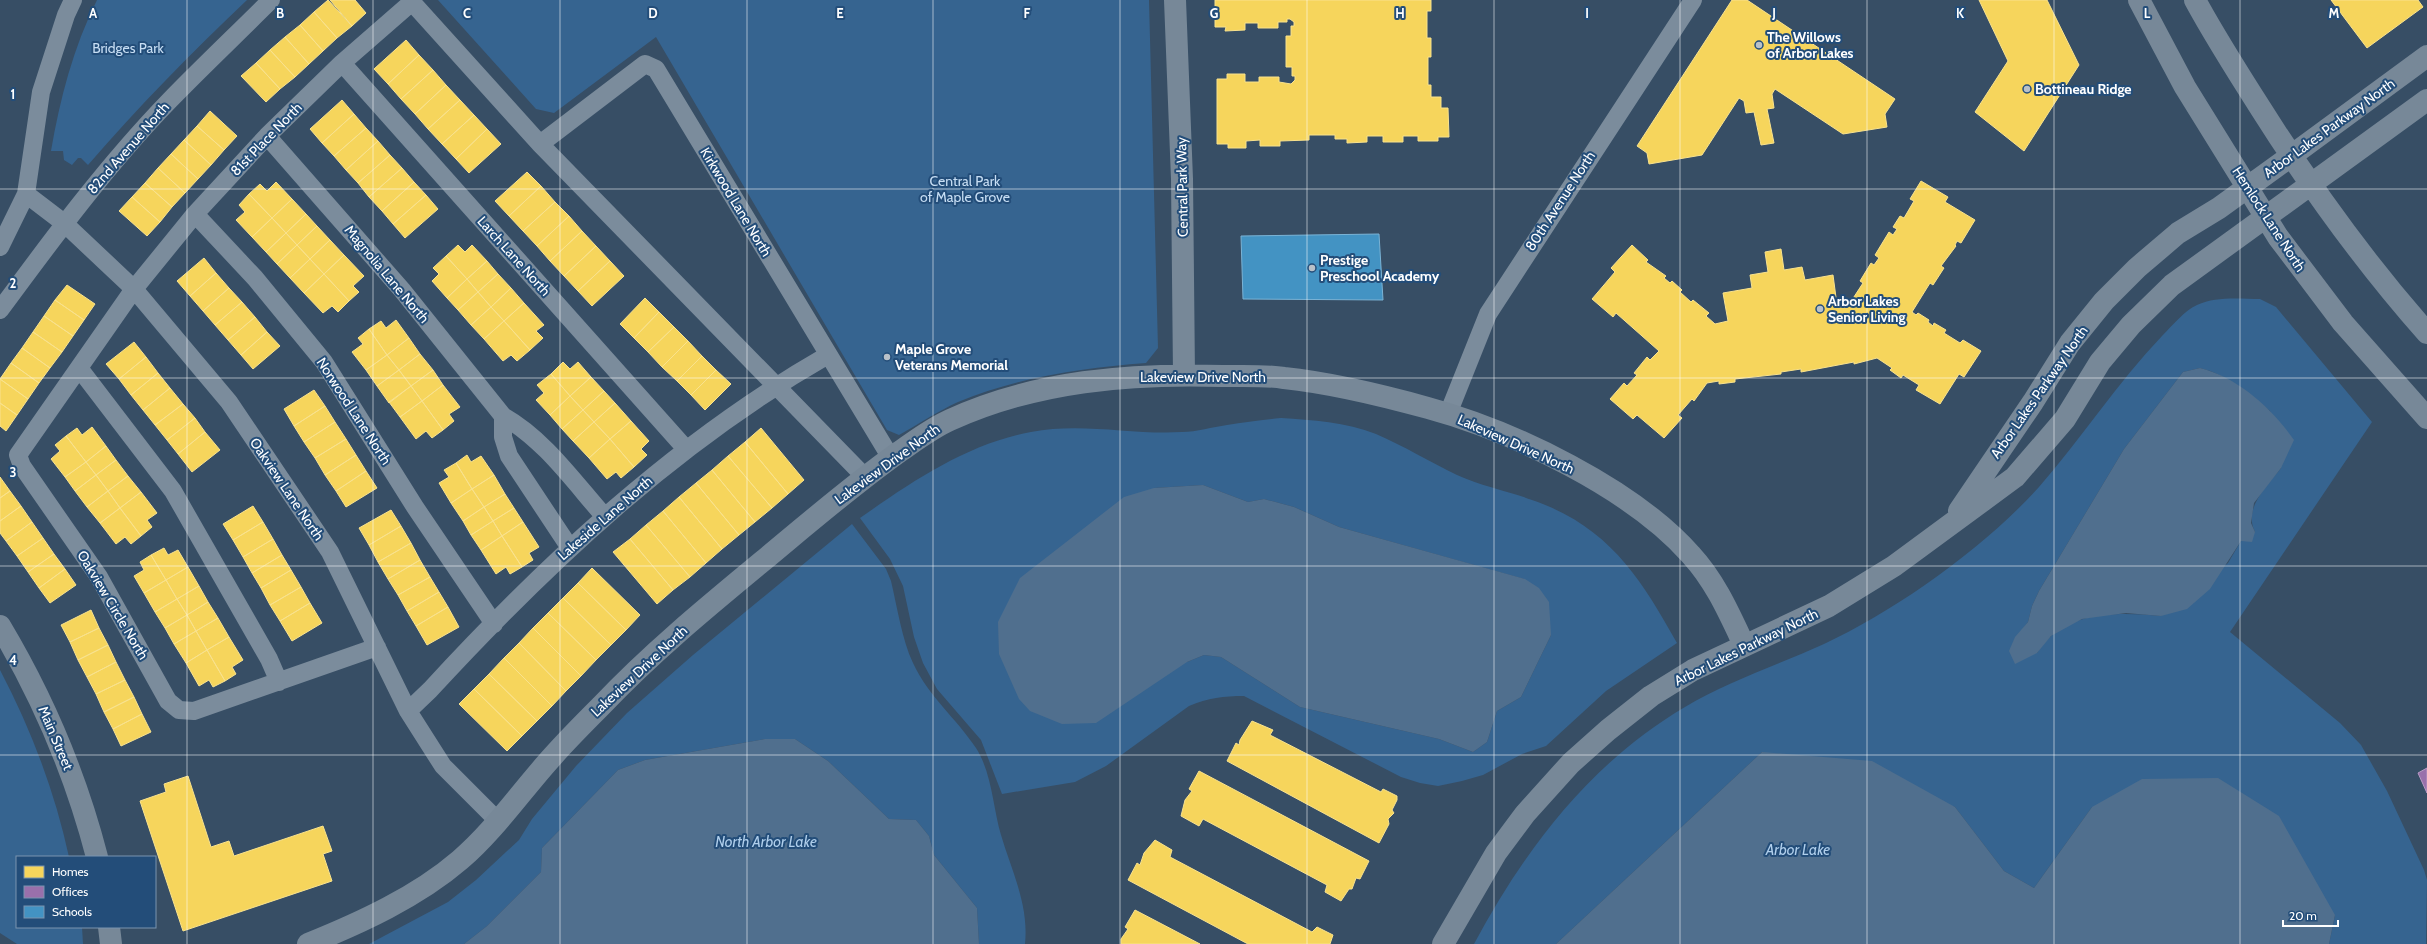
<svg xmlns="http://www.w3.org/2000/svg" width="2427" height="944" font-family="Cabin,sans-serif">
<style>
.green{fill:#366490;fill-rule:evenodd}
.water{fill:#506f8e}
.homes{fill:#f6d55c;stroke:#f9e28d}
.offices{fill:#9970ab;stroke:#b89bc4}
.schools{fill:#4393c3;stroke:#7bb3d5}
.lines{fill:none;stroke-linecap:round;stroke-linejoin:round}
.street{stroke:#7b8c9c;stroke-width:18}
.secondary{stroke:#778898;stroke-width:22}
.grid{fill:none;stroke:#fff;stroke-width:1;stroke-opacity:0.55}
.poi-dot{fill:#b9c1c9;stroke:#234d79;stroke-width:1.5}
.labels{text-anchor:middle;stroke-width:4;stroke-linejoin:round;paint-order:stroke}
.poi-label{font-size:14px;font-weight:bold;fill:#fff;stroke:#234d79;text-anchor:start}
.park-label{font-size:14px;fill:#c7def4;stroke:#234d79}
.street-label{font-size:14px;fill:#fff;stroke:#234d79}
.water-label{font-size:15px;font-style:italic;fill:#b0cfec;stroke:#234d79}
.grid-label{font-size:13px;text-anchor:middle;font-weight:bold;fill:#fff;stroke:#234d79;stroke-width:4;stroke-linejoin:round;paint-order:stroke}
</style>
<rect width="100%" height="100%" fill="#374e65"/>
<path class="green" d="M97 0H247C191 53 138 107 88 165L81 158H78L72 165 64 160 63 151H51C60 99 73 48 97 0Z
M438 0H1149L1158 348 1146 363C1083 368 1017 377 958 402 938 411 919 424 899 435L887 430 656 37 554 113 536 109Z
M2260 299 2276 307 2372 422 2230 632 2340 723 2361 745 2387 791 2424 870 2427 880 2426 944H2329L2335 915 2092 807 2034 888 2004 871 1955 807 1762 752 1556 944H1474C1525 849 1590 763 1685 707 1728 681 1778 665 1824 644 1897 610 1985 547 2039 487 2082 438 2117 383 2162 336 2173 325 2184 311 2197 305 2216 296 2240 299 2260 299ZM2200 368C2228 375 2248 393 2270 411L2281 468C2267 486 2243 508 2255 532L2241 541 2228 563 2161 616C2125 613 2081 610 2051 636 2045 641 2041 647 2037 653L2013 642 2028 622 2032 606 2039 591 2124 449 2183 372Z
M1281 418C1312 420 1346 422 1376 434 1404 446 1430 462 1457 475 1481 486 1508 491 1532 500 1608 526 1640 577 1677 643L1606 691 1546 746 1522 754 1483 775 1462 781 1438 786 1420 783 1401 777 1244 696C1224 696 1208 698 1189 706L1106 766 1075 782 1002 794 981 740 937 689 923 663 914 637 903 586 890 559 860 518C913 481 967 444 1031 432 1081 422 1132 435 1182 432 1197 432 1212 427 1227 425 1245 422 1263 420 1281 418ZM1203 485 1248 502 1264 499 1294 507 1339 527 1524 579 1551 635 1521 697 1497 711 1487 742 1473 752 1439 739 1300 707 1221 657 1204 655 1187 662 1154 488Z
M852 524 886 569 891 581C897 606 902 640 913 663 929 697 956 718 976 748 992 773 993 808 1001 835 1012 872 1029 905 1025 944H979L977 908 934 855 929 836 916 820 889 819 828 761 795 739H765L645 760 618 770 542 848 541 872 487 926 464 944H369L448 902 476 880 519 840 532 819 576 766 627 713 693 655Z
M0 670C31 729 55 792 69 857H17V927H82L83 944H17L0 933Z"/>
<path class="water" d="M2200 368C2237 377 2272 408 2294 440L2281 468 2254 503 2251 523 2255 532 2252 542 2241 541 2210 589 2187 609 2161 616 2126 613 2082 619 2051 636 2037 653 2015 664 2009 651 2015 637 2028 622 2032 606 2039 591 2124 449 2183 372Z
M1203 485 1248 502 1264 499 1294 507 1339 527 1525 579 1539 588 1549 602 1551 635 1521 697 1497 711 1487 742 1473 752 1439 739 1300 707 1221 657 1204 655 1187 662 1096 723 1062 724 1030 711 1019 699 999 654 998 622 1020 578 1124 497 1154 488Z
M765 739H795L828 761 889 819 916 820 929 836 934 855 977 908 979 944H464L487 926 541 872 542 848 618 770 645 760Z
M1762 752 1872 761 1955 807 2004 871 2034 888 2092 807 2142 779 2218 778 2279 816 2335 915 2329 944H1556Z"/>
<path class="homes" d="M328 0 352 26 337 38 314 12Z
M330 0H355L366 13 352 26Z
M1215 0H1431V11H1427V38H1431V57H1428V85H1431V97H1441V108H1448L1449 137H1438V141H1418V136H1403V142H1383V136H1367V142L1347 143V139H1335V135H1309V140L1280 141V146H1260V140L1246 141V148H1228V144H1217V79H1227V74H1245V82H1259V77H1279V82L1291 84 1295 80V76H1292V67H1286V36H1291V26H1294V22L1290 19H1287V22H1278V28H1258V23H1245V30L1225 31 1226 27H1215Z
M1732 0H1747L1895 99 1885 114 1887 127 1843 134 1775 89 1772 94 1774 108 1767 109 1774 143 1761 145 1754 112 1746 113 1744 101 1739 98 1702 155 1649 164 1647 153 1637 146Z
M1979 0H2047L2079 65 2024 151 1975 112 2008 61Z
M2331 0H2418L2423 7 2367 48Z
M314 12 337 38 323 51 300 25Z
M300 25 323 51 309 64 285 37Z
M285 37 309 64 295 77 270 50Z
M406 40 419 55 388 84 374 69Z
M270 50 295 77 280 89 256 63Z
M419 55 433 70 401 99 388 84Z
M256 63 280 89 266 102 241 76Z
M433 70 446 85 415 114 401 99Z
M446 85 460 100 428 129 415 114Z
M342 100 354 114 322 143 310 129Z
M460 100 474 115 442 144 428 129Z
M210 111 237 136 224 150 197 126Z
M354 114 366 128 334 156 322 143Z
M474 115 487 129 456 159 442 144Z
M197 126 224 150 211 165 184 140Z
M366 128 378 141 346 170 334 156Z
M487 129 501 144 469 173 456 159Z
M184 140 211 165 198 179 171 154Z
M378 141 390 155 358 183 346 170Z
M171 154 198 179 185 193 158 168Z
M390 155 402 168 369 197 358 183Z
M158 168 185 193 172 207 145 183Z
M402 168 414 182 382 211 369 197Z
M527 172 541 186 509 216 495 201Z
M1921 181 1948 197 1945 202 1975 220 1961 243 1957 241 1955 245 1956 246 1941 266 1944 268 1933 285 1930 283 1912 312 1916 315 1918 313 1929 320 1928 322 1933 326 1934 323 1946 330 1944 333 1960 343 1963 340 1981 351 1964 377 1959 374 1940 404 1916 390 1919 385 1903 375 1901 378 1890 370 1892 368 1877 358 1854 364V362L1801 372V369L1781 372V374L1735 379V382L1719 384V381L1707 383 1694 401 1692 399 1678 415 1682 418 1664 438 1637 415 1633 419 1610 399 1624 383 1627 386 1637 375 1634 373 1647 357 1650 360 1659 351 1616 313 1613 317 1592 299 1615 272 1611 268 1632 245 1648 260 1646 262 1666 276 1664 278 1670 283 1672 281 1682 290 1680 292 1691 302 1693 300 1709 313 1706 316 1715 324 1728 321 1723 293 1752 288 1750 275 1768 272 1765 252 1781 249 1784 270 1802 267 1805 280 1833 275 1837 305 1850 303 1863 283 1860 281 1871 263 1874 265 1879 258 1875 255 1889 232 1893 235 1897 229 1893 227 1900 216 1904 218 1914 201 1910 199Z
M276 182 292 199 272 218 249 194 260 184 267 191Z
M414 182 426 195 393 224 382 211Z
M145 183 172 207 160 222 132 197Z
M541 186 555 202 523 231 509 216Z
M249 194 272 218 252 237 236 220 245 212 239 205Z
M426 195 438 209 405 238 393 224Z
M132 197 160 222 147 236 119 211Z
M292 199 306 214 286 233 272 218Z
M555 202 569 216 537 246 523 231Z
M306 214 317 226 297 245 286 233Z
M569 216 582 231 550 261 537 246Z
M272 218 286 233 266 252 252 237Z
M317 226 330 240 310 259 297 245Z
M582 231 596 246 564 276 550 261Z
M286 233 297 245 277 264 266 252Z
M330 240 344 255 324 274 310 259Z
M297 245 310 259 290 278 277 264Z
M458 245 465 252 472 245 487 261 467 279 446 256Z
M596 246 610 261 578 291 564 276Z
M344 255 364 276 353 286 359 292 349 301 324 274Z
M446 256 467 279 447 298 432 281 439 274 433 268Z
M204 258 216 273 190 296 177 281Z
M310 259 324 274 304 293 290 278Z
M487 261 498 274 478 292 467 279Z
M610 261 624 276 592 306 578 291Z
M216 273 229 288 203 311 190 296Z
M324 274 349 301 338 312 332 306 323 313 304 293Z
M498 274 511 288 491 307 478 292Z
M467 279 478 292 458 310 447 298Z
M67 285 95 304 84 320 55 300Z
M229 288 242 302 215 325 203 311Z
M511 288 524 303 504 321 491 307Z
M478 292 491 307 471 325 458 310Z
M645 298 659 312 634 338 620 324Z
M55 300 84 320 73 336 44 316Z
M242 302 255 317 228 340 215 325Z
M524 303 544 325 536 331 543 338 530 350 504 321Z
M491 307 504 321 484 339 471 325Z
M659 312 674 327 648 352 634 338Z
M44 316 73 336 62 352 33 332Z
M255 317 267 332 241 355 228 340Z
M396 320 409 338 387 355 369 329 381 321 386 328Z
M504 321 530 350 517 361 511 355 503 361 484 339Z
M674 327 688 341 662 367 648 352Z
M369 329 387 355 366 370 352 352 363 344 358 338Z
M33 332 62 352 50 368 22 348Z
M267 332 280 346 253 369 241 355Z
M409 338 420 354 399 370 387 355Z
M688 341 702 356 677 381 662 367Z
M134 342 146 357 119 379 106 364Z
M22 348 50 368 39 383 11 363Z
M420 354 433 370 411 386 399 370Z
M387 355 399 370 377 386 366 370Z
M702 356 716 370 691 395 677 381Z
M146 357 158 373 131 395 119 379Z
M563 362 570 369 578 362 591 377 570 396 551 374Z
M11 363 39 383 28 399 0 379Z
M399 370 411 386 389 403 377 386Z
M433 370 443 385 422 401 411 386Z
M716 370 731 384 705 410 691 395Z
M158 373 170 388 143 410 131 395Z
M551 374 570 396 550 415 536 400 544 393 537 385Z
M591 377 604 391 583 410 570 396Z
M0 379 28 399 17 415 0 403Z
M443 385 460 407 449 414 454 421 443 430 422 401Z
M411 386 422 401 400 417 389 402Z
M170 388 183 404 155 425 143 410Z
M314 390 325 406 294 426 284 409Z
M604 391 615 403 594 422 583 410Z
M570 396 583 410 562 429 550 415Z
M422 401 443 430 432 438 426 431 416 439 400 417Z
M0 403 17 415 6 431 0 426Z
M615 403 631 421 610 439 594 422Z
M183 404 195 418 167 440 155 425Z
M325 406 335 422 304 442 294 426Z
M583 410 594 422 573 441 562 429Z
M195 418 205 432 178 454 167 440Z
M631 421 649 441 641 449 647 455 634 467 610 439Z
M335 422 346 439 315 458 304 442Z
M594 422 610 439 589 458 573 441Z
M92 427 106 446 86 462 66 436 77 428 82 435Z
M761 428 804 480 788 494 745 442Z
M205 432 220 450 192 472 178 454Z
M66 436 86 462 65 477 51 459 60 451 55 445Z
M346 439 356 455 325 475 315 458Z
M610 439 634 467 621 478 616 472 607 479 589 458Z
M745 442 788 494 772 508 728 456Z
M106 446 116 460 96 475 86 462Z
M356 455 366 471 336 491 325 475Z
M467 455 471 462 481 456 494 475 472 489 456 463Z
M728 456 772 508 755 522 712 470Z
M116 460 128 476 108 491 96 475Z
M86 462 96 475 75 491 65 477Z
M456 463 472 489 451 503 439 483 449 477 444 470Z
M712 470 755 522 739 535 696 483Z
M366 471 377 488 346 507 336 491Z
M96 475 108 491 87 507 75 491Z
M494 475 505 494 484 507 472 489Z
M128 476 141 492 120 508 108 491Z
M0 477 10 491 0 498Z
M696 483 739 535 722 549 679 497Z
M472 489 484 507 463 521 451 503Z
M10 491 21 506 0 521V498Z
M108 491 120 508 100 523 87 507Z
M141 492 157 513 147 520 152 527 141 536 120 508Z
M505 494 514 508 493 521 484 507Z
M679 497 722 549 706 563 663 511Z
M21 506 32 522 6 541 0 533V521Z
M253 506 263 522 233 540 223 524Z
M484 507 493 521 471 535 463 521Z
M120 508 141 536 131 544 125 537 116 544 100 523Z
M514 508 523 522 502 536 493 521Z
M391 510 401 526 369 545 359 528Z
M663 511 706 563 690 577 646 525Z
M493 521 502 536 481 550 471 535Z
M32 522 43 538 17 556 6 541Z
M263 522 273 539 243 557 233 540Z
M523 522 539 547 529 553 533 560 522 567 502 536Z
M646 525 690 577 673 590 630 539Z
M401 526 411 543 378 562 369 545Z
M502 536 522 567 510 574 506 567 496 574 481 550Z
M43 538 54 554 28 572 17 556Z
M273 539 282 555 252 573 243 557Z
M630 539 673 590 657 604 613 552Z
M411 543 420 560 388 579 378 562Z
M164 548 168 555 178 550 188 567 166 580 151 555Z
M54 554 65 569 39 588 28 572Z
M151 555 166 580 144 593 134 576 144 570 140 562Z
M282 555 291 570 261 588 252 573Z
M420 560 430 577 398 595 388 579Z
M188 567 199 586 177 599 166 580Z
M592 568 640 615 626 630 578 583Z
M65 569 76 585 50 603 39 588Z
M291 570 301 587 270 605 261 588Z
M430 577 439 592 407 611 398 595Z
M166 580 177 599 155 612 144 593Z
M578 583 626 630 611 645 563 598Z
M199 586 208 602 187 615 177 599Z
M301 587 310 603 280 621 270 605Z
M439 592 448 607 416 626 407 611Z
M563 598 611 645 596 660 548 613Z
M177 599 187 615 165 628 155 612Z
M208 602 218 618 196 631 187 615Z
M310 603 322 623 292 641 280 621Z
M448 607 459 627 427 645 416 626Z
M91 610 99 628 70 642 61 625Z
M548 613 596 660 581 676 533 628Z
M187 615 196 631 174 644 165 628Z
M218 618 229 637 207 650 196 631Z
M99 628 108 645 78 660 70 642Z
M533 628 581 676 566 691 519 643Z
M196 631 207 650 186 663 174 644Z
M229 637 243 660 232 667 236 674 225 681 207 650Z
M519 643 566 691 552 706 504 658Z
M108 645 116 662 87 677 78 660Z
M207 650 225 681 213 687 209 680 199 686 186 663Z
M504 658 552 706 537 721 489 674Z
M116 662 125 680 96 694 87 677Z
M489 674 537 721 522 736 474 689Z
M125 680 134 697 104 712 96 694Z
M474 689 522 736 507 751 459 704Z
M134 697 142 714 113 729 104 712Z
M142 714 151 732 121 746 113 729Z
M1252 721 1273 730 1270 735 1381 792 1383 789 1397 796V800L1392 810 1394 813 1388 819 1389 824 1379 843 1227 761 1236 743 1239 745 1240 740Z
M1199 771 1369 861 1360 879 1356 878 1352 889H1349L1341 901 1325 892 1327 885 1203 819 1199 826 1181 816 1185 800 1192 791 1189 789Z
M188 776 211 847 229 841 234 856 323 826 332 851 323 854 332 881 183 931 140 801 166 792 164 784Z
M1155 840 1172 850 1170 857 1312 932 1317 927 1333 935 1330 944H1248L1128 880 1137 863 1140 865 1144 853Z
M1135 910 1200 944H1121V939L1128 929 1125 927Z"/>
<path class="offices" d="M2427 768V793L2418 773Z"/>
<path class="schools" d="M1379 234 1383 300 1243 299 1241 236Z"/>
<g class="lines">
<path class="street" d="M410 0 540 144 865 477
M342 63 686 449
M267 136 402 290 503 416
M540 144 645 64 656 69 891 458
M26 194 64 223 134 289 229 402 330 552 408 711 443 766 498 821
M195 214 255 278 324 362 415 507 494 624
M0 247 26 194 41 92 66 15 73 0
M0 310C53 238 107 165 170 100 203 66 238 33 271 0
M79 368 173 491 269 659 279 682
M1448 414 1488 314 1693 0
M570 548 509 456 503 437V416C544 439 574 482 605 517
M377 647 194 711 179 710 168 701 99 577 22 466 18 455 134 289 195 214 267 136 342 63 412 2
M408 711 430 690C548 562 676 442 828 355"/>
<path class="secondary" d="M1175 0 1182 179 1184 375
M2139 0 2185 87 2278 237 2343 323 2427 418
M2195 0C2215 37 2238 73 2261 109 2311 188 2365 263 2427 333
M1959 511 2033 402 2070 343 2104 301 2137 268 2178 233 2219 208 2291 156 2427 56
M0 626C43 698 76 776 97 857
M109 927 111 944
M308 944C360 923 417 897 460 860 495 830 522 790 553 756 568 739 585 722 601 706 653 651 712 603 770 555 812 520 854 484 899 452 915 441 932 428 950 420 1035 381 1131 373 1223 376 1243 376 1264 375 1284 378 1332 383 1381 395 1428 408 1513 431 1633 489 1691 555 1715 581 1729 613 1744 645
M1443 944 1496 853 1525 814 1571 763 1608 730 1651 696 1693 670 1829 606 1894 566 2015 477 2065 419 2100 362 2131 325 2172 285 2427 100"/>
</g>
<path class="grid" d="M187 0V944M373 0V944M560 0V944M747 0V944M933 0V944M1120 0V944M1307 0V944M1494 0V944M1680 0V944M1867 0V944M2054 0V944M2240 0V944M0 189H2427M0 378H2427M0 566H2427M0 755H2427"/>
<g class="poi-dot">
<circle cx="1759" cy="45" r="4"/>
<circle cx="2027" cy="89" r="4"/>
<circle cx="1312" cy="268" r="4"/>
<circle cx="1820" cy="309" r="4"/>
<circle cx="887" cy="357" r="4"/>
</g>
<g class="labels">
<g class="poi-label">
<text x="1767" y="42">The Willows<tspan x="1767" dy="16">of Arbor Lakes</tspan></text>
<text x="2035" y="94">Bottineau Ridge</text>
<text x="1320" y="265">Prestige<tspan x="1320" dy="16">Preschool Academy</tspan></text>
<text x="1828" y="306">Arbor Lakes<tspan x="1828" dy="16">Senior Living</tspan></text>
<text x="895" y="354">Maple Grove<tspan x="895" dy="16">Veterans Memorial</tspan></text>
</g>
<g class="park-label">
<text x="128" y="53">Bridges Park</text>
<text x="965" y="186">Central Park<tspan x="965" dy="16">of Maple Grove</tspan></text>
</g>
<g class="street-label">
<text transform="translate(2329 128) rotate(-36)" y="5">Arbor Lakes Parkway North</text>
<text transform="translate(266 139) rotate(-46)" y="5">81st Place North</text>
<text transform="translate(128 148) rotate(-49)" y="5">82nd Avenue North</text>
<text transform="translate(1182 187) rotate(-91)" y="5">Central Park Way</text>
<text transform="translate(1560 201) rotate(-57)" y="5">80th Avenue North</text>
<text transform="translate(736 202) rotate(59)" y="5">Kirkwood Lane North</text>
<text transform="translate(2269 219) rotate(57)" y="5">Hemlock Lane North</text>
<text transform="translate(514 256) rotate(48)" y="5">Larch Lane North</text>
<text transform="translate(387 274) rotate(50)" y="5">Magnolia Lane North</text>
<text x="1203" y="382">Lakeview Drive North</text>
<text transform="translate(2039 392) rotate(-55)" y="5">Arbor Lakes Parkway North</text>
<text transform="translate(354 411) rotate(57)" y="5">Norwood Lane North</text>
<text transform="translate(1516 444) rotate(24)" y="5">Lakeview Drive North</text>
<text transform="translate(887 464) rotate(-36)" y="5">Lakeview Drive North</text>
<text transform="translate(287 489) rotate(56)" y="5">Oakview Lane North</text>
<text transform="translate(605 518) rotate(-41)" y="5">Lakeside Lane North</text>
<text transform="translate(113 605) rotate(59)" y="5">Oakview Circle North</text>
<text transform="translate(1746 647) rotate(-26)" y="5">Arbor Lakes Parkway North</text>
<text transform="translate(639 671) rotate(-43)" y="5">Lakeview Drive North</text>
<text transform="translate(56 738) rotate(67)" y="5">Main Street</text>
</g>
<g class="water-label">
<text x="766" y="847">North Arbor Lake</text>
<text x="1798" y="855">Arbor Lake</text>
</g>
</g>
<g class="grid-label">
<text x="93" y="18">A</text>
<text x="280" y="18">B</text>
<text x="467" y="18">C</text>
<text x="653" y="18">D</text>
<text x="840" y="18">E</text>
<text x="1027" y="18">F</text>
<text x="1214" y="18">G</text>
<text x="1400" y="18">H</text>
<text x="1587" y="18">I</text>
<text x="1774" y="18">J</text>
<text x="1960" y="18">K</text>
<text x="2147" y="18">L</text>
<text x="2334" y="18">M</text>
<text x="13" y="99">1</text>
<text x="13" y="288">2</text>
<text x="13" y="477">3</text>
<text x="13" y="665">4</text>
</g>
<rect x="16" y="856" width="140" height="72" fill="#234d79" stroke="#7b94af"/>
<rect x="24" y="866" width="20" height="12" fill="#f6d55c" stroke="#7b94af"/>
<text x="52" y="876" font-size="12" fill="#ffffff">Homes</text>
<rect x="24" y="886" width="20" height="12" fill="#9970ab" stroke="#7b94af"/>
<text x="52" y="896" font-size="12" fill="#ffffff">Offices</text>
<rect x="24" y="906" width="20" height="12" fill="#4393c3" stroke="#7b94af"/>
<text x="52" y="916" font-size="12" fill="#ffffff">Schools</text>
<path d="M2283 920v6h55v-6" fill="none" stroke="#ffffff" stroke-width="2"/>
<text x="2289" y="920" font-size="12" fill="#ffffff" stroke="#234d79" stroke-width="3" paint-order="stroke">20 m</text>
</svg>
